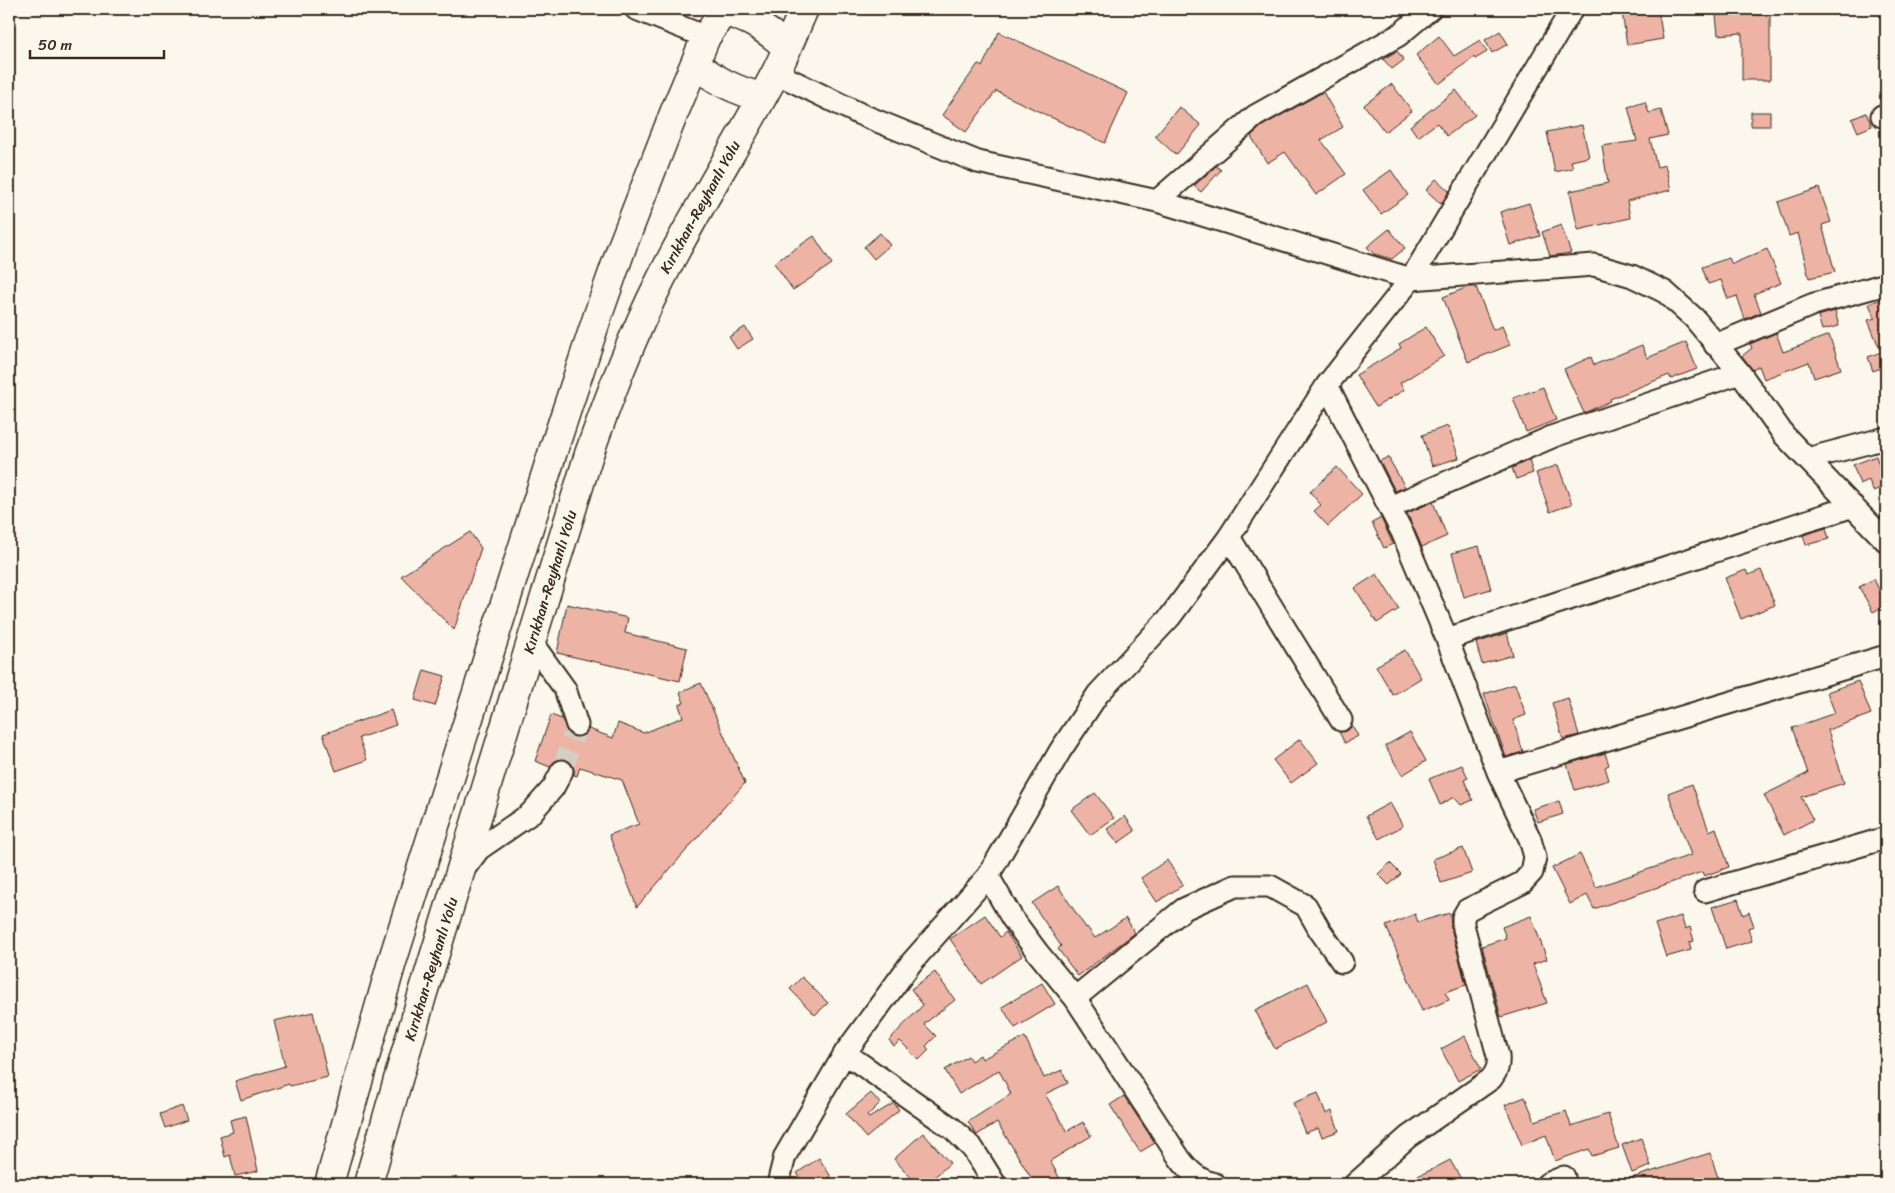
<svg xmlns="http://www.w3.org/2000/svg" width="1895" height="1193" font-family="Sriracha,sans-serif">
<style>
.building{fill:#edb4a6;stroke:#3b2a1e}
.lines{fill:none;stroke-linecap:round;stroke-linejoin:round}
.minor-tunnel{stroke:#d5cec3;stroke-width:21;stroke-dasharray:21 11;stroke-linecap:butt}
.minor-casing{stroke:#3b2a1e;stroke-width:25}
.highway-casing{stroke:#3b2a1e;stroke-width:31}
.minor{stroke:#fbf7ec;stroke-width:21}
.highway{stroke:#fbf7ec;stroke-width:28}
.labels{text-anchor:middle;stroke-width:4;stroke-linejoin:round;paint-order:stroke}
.street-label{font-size:15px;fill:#3b2a1e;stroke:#fbf7ec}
</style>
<rect width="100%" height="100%" fill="#fbf7ec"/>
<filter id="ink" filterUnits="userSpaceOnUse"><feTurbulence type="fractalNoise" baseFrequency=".02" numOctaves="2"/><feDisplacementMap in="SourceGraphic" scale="10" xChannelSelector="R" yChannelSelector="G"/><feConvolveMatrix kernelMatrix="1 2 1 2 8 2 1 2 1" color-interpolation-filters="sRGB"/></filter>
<g filter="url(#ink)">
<path class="building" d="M1639 9H1658L1663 39 1627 45 1622 12Z
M1730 14 1770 15V80H1742V33L1718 35 1716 15Z
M1500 31 1508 44 1492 53 1485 40Z
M999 32 1128 93 1105 143 996 91 966 132 942 115 978 64 982 67Z
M1439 36 1454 56 1480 40 1487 52 1475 59 1474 57 1439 84 1416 55Z
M1397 51 1404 60 1392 69 1383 59Z
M1392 84 1412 111 1385 132 1364 105Z
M1456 90 1475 115 1447 136 1437 123 1418 137 1410 126Z
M1323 92 1343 127 1321 140 1346 174 1316 195 1285 152 1267 163 1251 136 1262 126Z
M1645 102 1649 113 1661 110 1668 135 1650 139 1657 167 1665 165 1671 190 1627 201 1630 218 1578 230 1570 191 1608 183 1602 146 1637 141 1628 107Z
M1179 107 1201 125 1176 155 1155 136Z
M1751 112H1770V126H1751Z
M1866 113 1872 126 1858 132 1852 119Z
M1582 125 1589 157 1571 161 1573 168 1555 172 1547 132Z
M1216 166 1221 170 1201 192 1194 186Z
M1391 170 1408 195 1381 214 1363 190Z
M1436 179 1449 191 1441 204 1426 190Z
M1819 188 1831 222 1822 225 1835 272 1809 278 1798 233 1789 236 1778 202Z
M1529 203 1540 236 1510 245 1500 212Z
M1561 225 1571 253 1550 256 1542 232Z
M1389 229 1405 248 1392 259 1374 254 1367 247Z
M880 233 890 245 874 259 864 247Z
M814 236 832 264 793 290 774 263Z
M1767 249 1781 283 1754 294 1761 312 1745 319 1737 296 1728 299 1721 280 1708 284 1702 267 1729 258 1732 264Z
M1468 287H1476L1493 330 1502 326 1510 345 1468 362 1443 297Z
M1886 297V366L1873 371 1868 357 1881 352 1868 320 1875 318 1869 304Z
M1835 311 1839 326 1822 330 1818 316Z
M745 327 753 339 737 349 729 337Z
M1426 327 1444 356 1400 383 1404 390 1376 407 1356 375 1401 348 1399 344Z
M1776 333 1783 352 1829 335 1841 369 1814 378 1809 362 1764 379 1759 366 1753 370 1742 356 1752 348 1750 344Z
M1686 342 1697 369 1671 379 1669 375 1610 399 1611 401 1584 413 1564 369 1591 357 1594 365 1642 345 1647 358Z
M1543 387 1556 420 1526 432 1513 398Z
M1448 426 1459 458 1432 466 1422 435Z
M1876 456 1886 486 1873 491 1869 480 1860 484 1853 465Z
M1388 457 1405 487 1395 491 1380 461Z
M1529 460 1533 473 1516 479 1512 468Z
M1558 465 1572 504 1550 512 1536 473Z
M1337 467 1362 494 1328 526 1314 511 1321 505 1310 492Z
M1433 502 1447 536 1422 547 1407 513Z
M1381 518 1393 544 1384 548 1372 523Z
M1826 528 1829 539 1806 545 1803 535Z
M470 532 481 548 454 630 401 576Z
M1479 546 1491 589 1464 597 1452 553Z
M1746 570 1748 575 1761 570 1775 605 1741 619 1725 578Z
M1377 574 1399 609 1377 623 1355 588Z
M1874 579 1886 605 1873 612 1859 587Z
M567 604 628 618 625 633 687 648 680 681 557 653Z
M1507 633 1513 655 1482 664 1476 643Z
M1405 650 1421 678 1393 695 1376 666Z
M424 670 445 676 435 706 415 700Z
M1858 681 1871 714 1828 730 1844 783 1801 797 1813 820 1784 835 1764 795 1808 773 1792 728 1835 713 1827 692Z
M701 683 745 783 637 907 609 835 639 824 622 780 580 767 577 776 574 775V770L572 764 568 760 562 759 555 761 550 767 535 761 551 715 562 719 568 734 575 737H581L589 729 613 738 618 723 644 733 683 717 679 705 684 703 680 692Z
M1515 684 1526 715 1513 720 1523 752 1506 757 1484 694Z
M1568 698 1579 735 1563 739 1552 703Z
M391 710 396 725 359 738 367 760 336 771 323 734Z
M1352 725 1358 736 1345 743 1339 732 1347 731Z
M1410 732 1426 761 1402 775 1385 746Z
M1300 739 1318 763 1291 783 1273 760Z
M1605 753 1609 765 1605 767 1609 780 1575 790 1567 764Z
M1462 765 1468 778 1464 780 1473 800 1461 805 1454 797 1440 805 1429 779Z
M1692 784 1709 831 1716 828 1729 867 1704 876 1702 872 1594 909 1587 895 1570 904 1552 868 1580 854 1596 887 1691 855 1668 793Z
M1095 793 1114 818 1090 835 1071 810Z
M1559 801 1563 814 1538 822 1533 809Z
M1390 803 1403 826 1379 839 1366 816Z
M1125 816 1135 831 1118 843 1107 829Z
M1463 848 1472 873 1441 883 1433 859Z
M1167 860 1183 885 1157 902 1141 878Z
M1390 863 1401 874 1389 885 1378 874Z
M1058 886 1086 928 1087 927 1095 938 1126 918 1135 933 1078 976 1058 949 1061 946 1032 903Z
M1738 899 1743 915 1749 912 1754 926 1748 928 1752 941 1726 949 1712 907Z
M1450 913 1451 928 1466 985 1445 992 1449 1000 1422 1011 1386 926 1415 914 1418 922Z
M985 915 1000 937 1006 932 1022 956 981 984 950 939Z
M1531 916 1547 959 1533 964 1547 1003 1501 1017 1482 946 1506 938 1502 927Z
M1681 916 1685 929 1690 927 1694 941 1689 943 1691 950 1666 957 1655 924Z
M935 972 955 1000 924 1024 936 1036 926 1046 929 1050 919 1060 900 1041 894 1046 889 1040 923 1005 911 989Z
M802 977 828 1003 815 1015 790 989Z
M1042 983 1055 1004 1015 1028 1002 1007Z
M1308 983 1327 1022 1275 1049 1255 1010Z
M313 1012 328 1077 290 1086 289 1084 241 1100 235 1081 285 1066 274 1021Z
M1465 1036 1481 1069 1458 1081 1441 1049Z
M1025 1037 1044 1078 1062 1070 1068 1083 1045 1094 1067 1131 1083 1122 1091 1136 1050 1161 1063 1184H1035L997 1122 977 1135 968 1122 1011 1094 999 1070 959 1094 945 1070 968 1056 971 1061 980 1055 982 1059Z
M871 1093 880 1103 867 1116 869 1118 894 1103 899 1110 866 1138 846 1114Z
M1318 1093 1326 1114 1332 1111 1339 1131 1322 1137 1318 1128 1305 1133 1293 1103Z
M1124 1096 1155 1143 1140 1152 1110 1105Z
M1525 1097 1535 1121 1566 1111 1571 1126 1608 1114 1619 1148 1592 1156 1589 1149 1555 1161 1546 1135 1522 1145 1505 1105Z
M182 1106 187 1120 165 1128 160 1114Z
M246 1116 258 1171 235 1176 230 1155 225 1157 220 1136 233 1132 230 1120Z
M923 1133 950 1163 928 1183 923 1177 916 1183 894 1159Z
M1641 1138 1651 1166 1632 1173 1622 1145Z
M1710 1153 1720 1184H1622V1181Z
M819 1158 831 1177 818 1184H804L797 1173Z
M1450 1160 1464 1184H1400L1433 1169Z"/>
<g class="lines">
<path class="minor-tunnel" d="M562 771 577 725"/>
<g class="minor-casing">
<path id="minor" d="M636 9 706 37
M776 73 860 114 978 162 1157 201 1411 279 1572 9
M1882 116 1886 115
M1157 201 1255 116 1399 35 1430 9
M1715 345 1814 304 1886 284
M1327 385 1402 532 1447 639 1498 772 1530 839 1535 857 1532 872 1522 883 1467 910 1463 917V925L1498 1056C1499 1066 1497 1071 1491 1079L1408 1137 1355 1184
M1807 459 1886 438
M1390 507 1554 436 1740 373
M1229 537 1341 720
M1447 639 1853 506
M532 643 565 689 577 725
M1498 772 1886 656
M464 869 479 849 530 814 553 788 562 771
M988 876 1012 918 1038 953 1075 998 1180 1159C1189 1171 1199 1181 1215 1184
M1705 891 1886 838
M1075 998 1184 909 1235 886H1270L1306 906 1319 929 1342 962
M845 1053 953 1129 973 1149 995 1184
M778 1184 785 1156 845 1053 911 963 988 876 1060 751 1098 694 1170 617 1229 537 1327 385 1411 279 1594 265 1632 276 1665 292 1694 318 1740 373 1784 435 1886 541
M1547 1184 1564 1177"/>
</g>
<g class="highway-casing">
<path id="highway" d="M723 12C749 17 767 30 787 47
M695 63C715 81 736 91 762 97
M329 1184 392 962 554 448 598 315 623 244 674 113 706 37 725 9
M368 1184 422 996 589 454C610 395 632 336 661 279 696 209 738 144 775 74 786 53 794 31 804 9"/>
</g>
<use href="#minor" class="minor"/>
<use href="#highway" class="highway"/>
</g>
</g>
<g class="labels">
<g class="street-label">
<text transform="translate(700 207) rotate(-61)" y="5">Kırıkhan-Reyhanlı Yolu</text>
<text transform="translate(550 582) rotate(-73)" y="5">Kırıkhan-Reyhanlı Yolu</text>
<text transform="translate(431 969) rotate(-73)" y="5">Kırıkhan-Reyhanlı Yolu</text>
</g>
</g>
<rect width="1895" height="1193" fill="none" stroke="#fbf7ec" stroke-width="30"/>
<rect x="15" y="15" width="1865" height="1163" fill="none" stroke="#3b2a1e" stroke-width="2" filter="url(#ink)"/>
<path d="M30 50v8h134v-8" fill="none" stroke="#3b2a1e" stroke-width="2.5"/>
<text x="38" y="50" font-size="15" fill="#3b2a1e" stroke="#fbf7ec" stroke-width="4" paint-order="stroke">50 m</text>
</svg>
